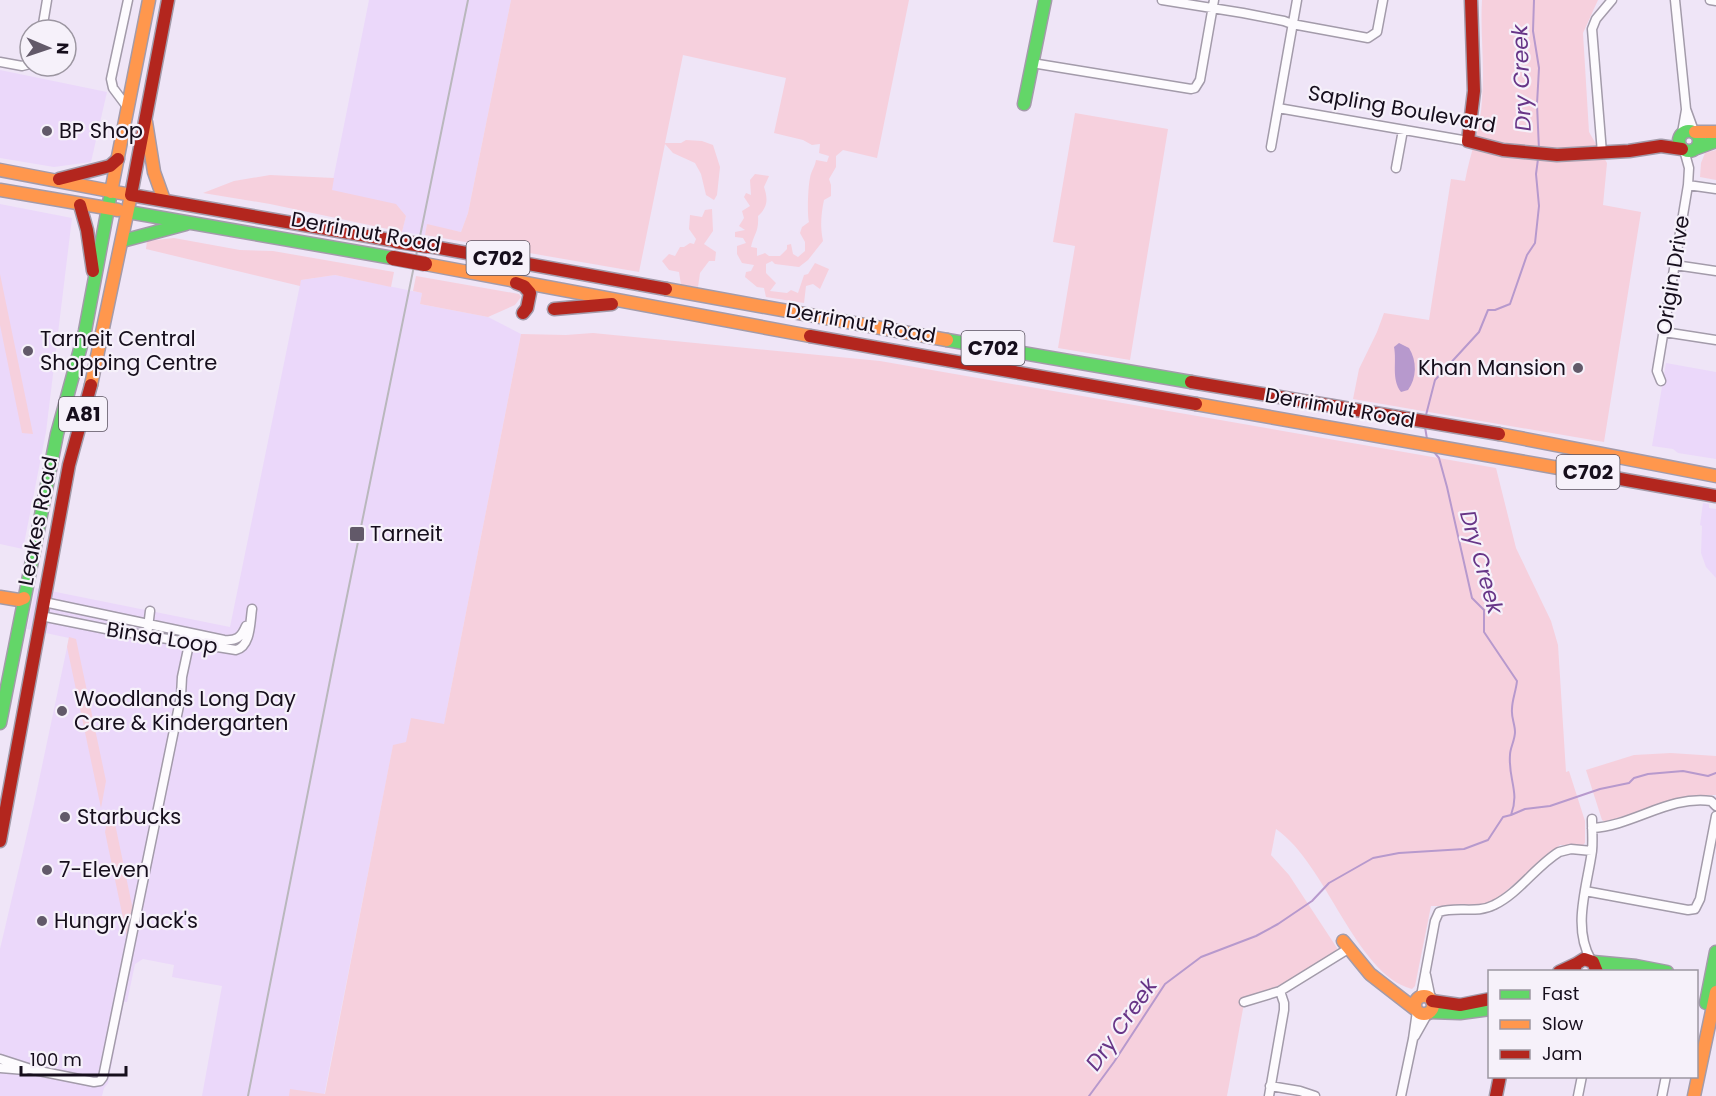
<svg xmlns="http://www.w3.org/2000/svg" width="1716" height="1096" font-family="Poppins,sans-serif">
<style>
.built{fill:#ebd8fa}
.green{fill:#f6d0dd}
.water{fill:#b799cd}
.lines{fill:none;stroke-linecap:round;stroke-linejoin:round}
.stream{stroke:#b799cd;stroke-width:2}
.street-casing{stroke:#a39baa;stroke-width:11}
.fast-casing{stroke:#a39baa;stroke-width:15}
.slow-casing{stroke:#a39baa;stroke-width:15}
.jam-casing{stroke:#a39baa;stroke-width:15}
.street{stroke:#fdfbfe;stroke-width:8}
.fast{stroke:#63d668;stroke-width:12}
.slow{stroke:#ff974d;stroke-width:12}
.jam{stroke:#b3261e;stroke-width:12}
.rail{stroke:#b9b7bc;stroke-width:2}
.jam-bridge-casing{stroke:#a39baa;stroke-width:16;stroke-linecap:butt}
.jam-bridge{stroke:#b3261e;stroke-width:14}
.poi-dot{fill:#625969;stroke:#f6f1fa;stroke-width:2}
.labels{text-anchor:middle;stroke-width:4.5;stroke-linejoin:round;paint-order:stroke}
.shield{fill:#f6f1fa;stroke:#59525f;stroke-width:1.5}
.shield-label{font-size:20px;font-weight:bold;fill:#160e1c}
.street-label{font-size:21px;fill:#160e1c;stroke:#f6f1fa}
.poi-label{font-size:21px;fill:#160e1c;stroke:#f6f1fa;text-anchor:start}
.water-label{font-size:22px;font-style:italic;fill:#673587;stroke:#f6f1fa}
</style>
<rect width="100%" height="100%" fill="#efe5f7"/>
<path class="built" d="M369 0H511L468 213 461 232 427 225 425 235 402 232 406 216 331 190Z
M0 70 107 92 91 162 54 167 0 158Z
M0 204 72 218 46 432 23 549 0 544Z
M335 275 422 293 420 304 488 317 521 334 444 724 406 742 393 746 324 1096H202L222 986 172 977 174 965 143 959 135 964 127 1002H124L108 1083 104 1088 102 1096H0V949L34 804 69 638 27 629 36 588 230 627 301 280Z
M1666 363 1716 372V459L1678 453 1673 449 1652 446Z
M1703 503 1709 504V508L1716 509V578L1706 567 1701 553 1702 526 1700 525Z"/>
<path class="green" d="M511 0H909L877 158 843 150 836 156V167L829 179 831 185V196L824 200C821 214 820 227 823 241L808 260 799 267 775 264 772 261 766 264V273L776 283 770 291 787 293 791 290 798 293 804 275 808 274 815 263 829 269 820 289 813 284 806 286 804 303 766 297 764 288 757 287 745 277 746 272 751 271 754 265 742 263 737 254V246L746 243 743 238 735 237V232L745 230 739 226 744 218 742 211 750 206 744 197 746 193 751 195 750 180 755 174 769 176 764 187C768 199 768 207 758 216 759 232 754 233 751 247L757 248V256L765 253 769 256H780L787 249V245L791 244 793 254 798 257 805 251V242L800 233 802 227 809 222C807 215 808 186 810 178 811 171 815 167 816 160L827 162 829 156 819 153 820 144 812 145 803 140 774 133 786 78 683 55 665 143H681L686 140 702 141 713 145 720 167 717 195 714 200 706 195 701 174 695 163 673 153 665 144 639 272 425 235 427 224 461 232 468 213Z
M1482 0H1598L1583 33 1589 132 1607 163 1603 205 1641 212 1604 442 1353 399 1359 369 1377 332 1384 313 1429 320 1451 179 1465 181C1470 153 1481 127 1482 99 1485 66 1480 33 1482 0Z
M1075 113 1168 129 1130 360 1058 348 1075 246 1053 242Z
M1716 150V180L1700 177 1701 163 1705 153Z
M270 175 334 178 332 190 396 204 406 216 402 232 270 204 203 193 234 181Z
M712 209 713 231 704 244 716 252 715 261H709L700 273 698 287 681 285 679 272 669 270 662 261 669 254 675 256 680 247H684L690 243 694 244 696 239 689 229 690 215 702 217 705 210Z
M174 238 240 250 273 251 394 272 391 287 335 275 301 280 300 286 146 249 147 241Z
M0 274 33 434 22 433 0 325Z
M416 276 519 294 521 297 515 305 488 317 420 304 422 293 413 291Z
M593 333 880 361 1496 468 1516 548 1551 621 1558 645 1566 772 1569 771 1585 821V843L1582 846 1560 845 1493 902 1479 906H1431L1415 986 1412 989C1355 974 1327 864 1276 829L1271 855 1289 875 1337 948 1336 953C1303 974 1283 986 1245 998L1227 1096H289L290 1089 325 1094 393 745 406 742 411 718 444 724 521 334 566 335Z
M69 637 76 639 106 781 101 808 67 647Z
M1671 753 1716 756V795L1687 796 1605 822 1602 820 1586 770 1634 755Z
M109 814H113L133 910 127 937 105 832Z"/>
<path class="water" d="M1399 343 1409 348C1417 361 1417 378 1408 390L1401 392C1391 379 1397 362 1394 347Z"/>
<g class="lines">
<path class="stream" d="M1534 0 1533 31 1539 68 1537 104 1539 150
M1426 415 1435 380 1479 332 1488 310H1495L1510 304 1527 255 1535 243 1539 206 1536 174 1538 159
M1425 427 1427 439
M1511 815 1525 809 1550 806 1600 789 1629 783 1634 778 1648 774 1683 771 1708 776 1716 773
M1089 1096 1114 1062 1165 984 1201 957 1256 936 1278 924 1312 901 1329 883 1373 858 1399 853 1464 849 1488 840 1503 817 1511 815C1520 792 1508 779 1510 755 1510 748 1515 740 1515 732 1515 724 1511 717 1512 709 1512 700 1516 691 1517 681L1484 632V610L1472 598 1447 487 1439 458 1434 452"/>
<g class="street-casing">
<path id="street" d="M128 0 111 79 113 88 128 108
M1162 0 1243 13 1284 21 1292 24 1368 38 1377 32 1383 0
M1675 0 1686 109 1694 131
M1710 0 1716 1
M42 30 47 0
M0 62 22 66 30 64
M1032 63 1191 89 1195 88 1200 80 1214 0
M1278 108 1468 141
M1682 133 1686 110
M1271 147 1297 0
M1602 153 1592 29 1596 19 1612 0
M1396 168 1403 130
M1688 185 1716 189
M1675 265 1716 271
M1664 332 1716 340
M1661 381 1657 371 1688 185 1689 168 1684 150
M44 602 224 640C236 641 241 638 246 626
M41 616 106 629 236 650C251 646 250 622 252 609
M147 636 150 611
M1592 828C1633 826 1669 795 1711 801L1716 806
M1585 891 1688 910 1695 909 1700 899 1716 816
M1591 960C1572 927 1587 887 1592 851 1593 841 1592 829 1592 819
M1426 975 1431 999
M1421 996 1435 921 1439 912C1457 906 1477 914 1494 905 1519 893 1536 866 1559 852L1571 849 1592 851
M1244 1002 1280 991 1348 949
M1415 1036 1428 1013
M0 1059 34 1070 94 1082 100 1081 103 1077 181 696 182 677 191 635
M0 1068 25 1070
M1270 1086 1300 1091 1315 1096
M1269 1096 1284 1010V1003L1280 991
M1401 1096 1413 1039 1417 1011
M1578 1096 1582 1076
M1662 1096 1666 1076"/>
</g>
<g class="fast-casing">
<path id="fast" d="M1024 104 1045 0
M1679 141a10 10 0 1 1 20 0a10 10 0 1 1-20 0Z
M1697 148 1716 141
M128 212 393 258
M122 241 186 224
M947 340 1191 382
M0 723 57 434 85 331 111 192
M1593 962 1636 966 1667 972
M1706 1003 1716 952
M1430 1012 1460 1013 1490 1009"/>
</g>
<g class="slow-casing">
<path id="slow" d="M146 122 154 172 164 200
M1695 132H1716
M0 170 131 195 91 385
M0 190 118 210
M111 192 149 0
M425 264 810 336
M666 289 947 340
M1196 404 1570 470
M1499 434 1716 476
M0 597 19 600 24 598
M1343 941 1370 974 1415 1009
M1415 1005a9 9 0 1 1 18 0a9 9 0 1 1-18 0Z
M1694 1096 1716 992"/>
</g>
<g class="jam-casing">
<path id="jam" d="M1471 0 1474 91 1468 141 1503 150 1557 155 1629 151 1661 146 1682 149
M59 179 110 166 118 159
M131 195 168 0
M131 195 396 241
M80 205 87 230 93 271
M428 246 666 289
M516 283 524 286 530 293 527 308 523 313
M554 309 612 304
M810 336 1196 404
M1191 382 1499 434
M1570 470 1716 496
M0 841 69 465 91 385
M1559 972 1576 964
M1574 972 1576 964 1584 959 1593 962 1597 972
M1432 1001 1460 1005 1490 999
M1496 1096 1500 1076"/>
</g>
<use href="#street" class="street"/>
<use href="#fast" class="fast"/>
<use href="#slow" class="slow"/>
<use href="#jam" class="jam"/>
<path class="rail" d="M248 1096 334 660 468 0"/>
<g class="jam-bridge-casing">
<path id="jam-bridge" d="M396 241 428 246
M393 258 425 264"/>
</g>
<use href="#jam-bridge" class="jam-bridge"/>
</g>
<g class="poi-dot">
<circle cx="47" cy="131" r="6"/>
<circle cx="28" cy="351" r="6"/>
<circle cx="1578" cy="368" r="6"/>
<rect x="349" y="526" width="16" height="16" rx="3"/>
<circle cx="62" cy="711" r="6"/>
<circle cx="65" cy="817" r="6"/>
<circle cx="47" cy="870" r="6"/>
<circle cx="42" cy="921" r="6"/>
</g>
<g class="labels">
<g class="shield">
<rect x="466.5" y="241" width="63" height="34" rx="4.5"/>
<rect x="961.5" y="331" width="63" height="34" rx="4.5"/>
<rect x="59" y="397" width="48" height="34" rx="4.5"/>
<rect x="1556.5" y="455" width="63" height="34" rx="4.5"/>
</g>
<g class="shield-label">
<text x="498" y="265">C702</text>
<text x="993" y="355">C702</text>
<text x="83" y="421">A81</text>
<text x="1588" y="479">C702</text>
</g>
<g class="street-label">
<text transform="translate(1402 109) rotate(10)" y="7">Sapling Boulevard</text>
<text transform="translate(366 232) rotate(10)" y="7">Derrimut Road</text>
<text transform="translate(1673 275) rotate(-81)" y="7">Origin Drive</text>
<text transform="translate(861 323) rotate(10)" y="7">Derrimut Road</text>
<text transform="translate(1340 408) rotate(10)" y="7">Derrimut Road</text>
<text transform="translate(38 521) rotate(-79)" y="7">Leakes Road</text>
<text transform="translate(162 638) rotate(9)" y="7">Binsa Loop</text>
</g>
<g class="poi-label">
<text x="59" y="138">BP Shop</text>
<text x="40" y="346">Tarneit Central<tspan x="40" dy="24">Shopping Centre</tspan></text>
<text x="1566" y="375" text-anchor="end">Khan Mansion</text>
<text x="370" y="541">Tarneit</text>
<text x="74" y="706">Woodlands Long Day<tspan x="74" dy="24">Care &amp; Kindergarten</tspan></text>
<text x="77" y="824">Starbucks</text>
<text x="59" y="877">7-Eleven</text>
<text x="54" y="928">Hungry Jack's</text>
</g>
<g class="water-label">
<text transform="translate(1521 78) rotate(-92)" y="8">Dry Creek</text>
<text transform="translate(1482 562) rotate(74)" y="8">Dry Creek</text>
<text transform="translate(1121 1024) rotate(-55)" y="8">Dry Creek</text>
</g>
</g>
<rect x="1488" y="970" width="210" height="108" fill="#f6f1fa" stroke="#9c96a1" stroke-width="1.5"/>
<rect x="1500" y="990" width="30" height="9" fill="#63d668" stroke="#9c96a1" stroke-width="1.5"/>
<text x="1542" y="1000" font-size="18" fill="#160e1c">Fast</text>
<rect x="1500" y="1020" width="30" height="9" fill="#ff974d" stroke="#9c96a1" stroke-width="1.5"/>
<text x="1542" y="1030" font-size="18" fill="#160e1c">Slow</text>
<rect x="1500" y="1050" width="30" height="9" fill="#b3261e" stroke="#9c96a1" stroke-width="1.5"/>
<text x="1542" y="1060" font-size="18" fill="#160e1c">Jam</text>
<g transform="translate(48 48) rotate(92)"><circle r="28" fill="#f6f1fa" stroke="#9c96a1" stroke-width="1.5"/>
<path d="M0-4.5L10 22L0 15L-10 22Z" fill="#625969"/>
<text y="-9" font-size="16" font-weight="bold" text-anchor="middle" fill="#160e1c">N</text>
</g>
<path d="M21 1066v9h105v-9" fill="none" stroke="#160e1c" stroke-width="3"/>
<text x="30" y="1066" font-size="18" fill="#160e1c" stroke="#f6f1fa" stroke-width="4.5" paint-order="stroke">100 m</text>
</svg>
